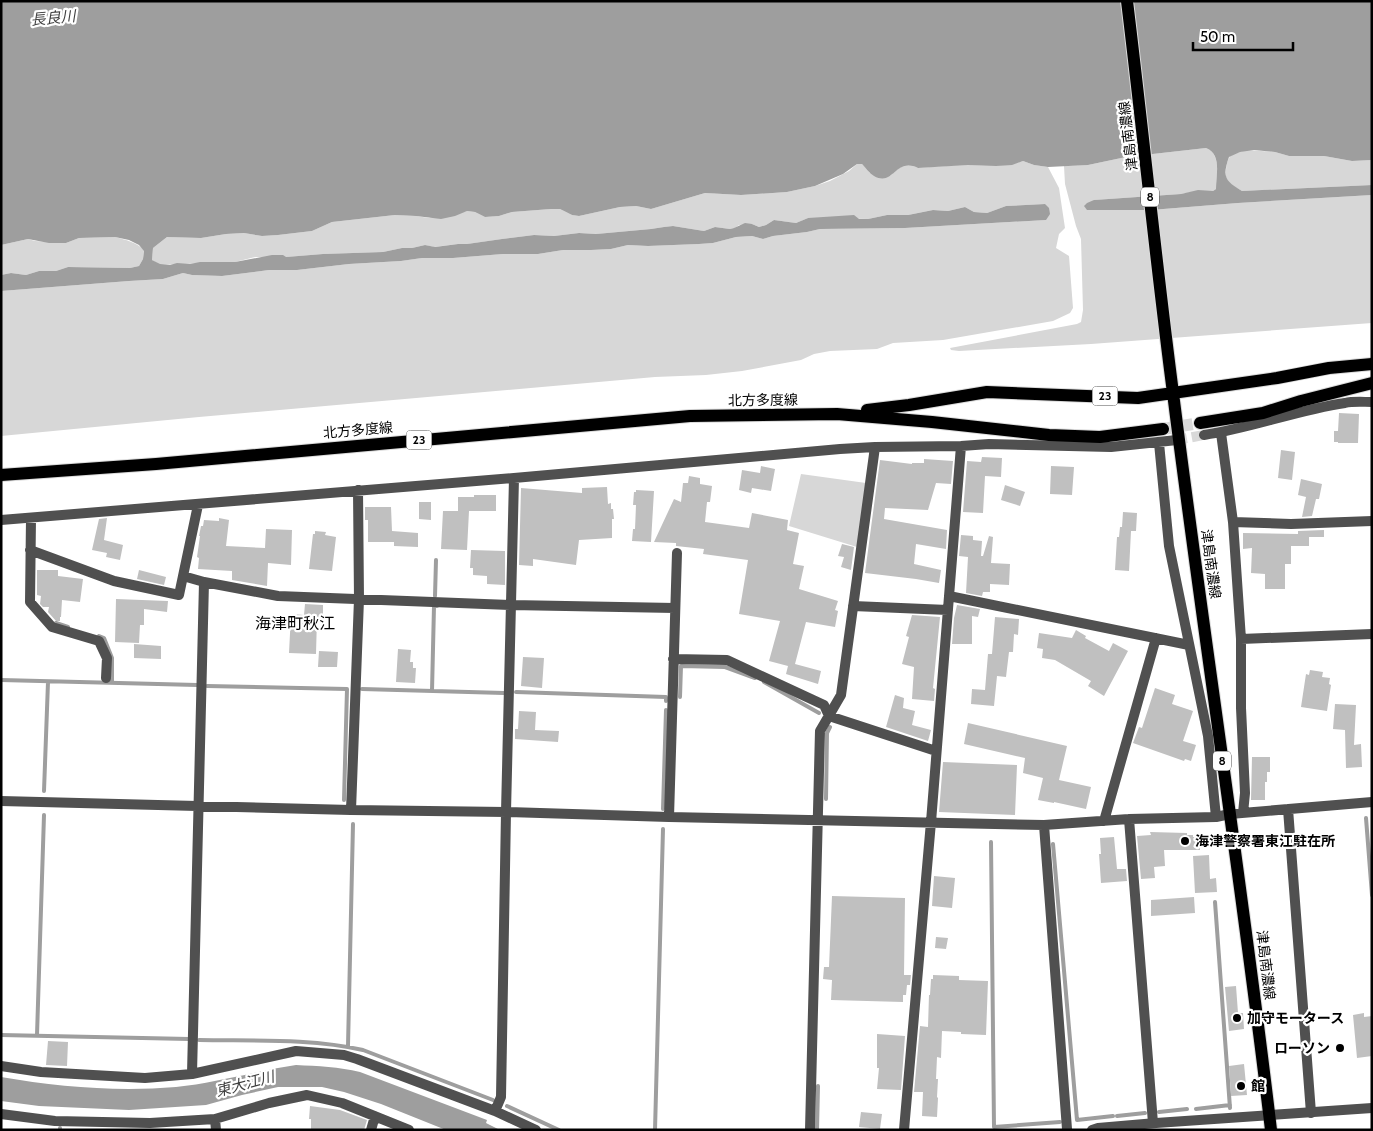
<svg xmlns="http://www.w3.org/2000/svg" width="1373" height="1131" font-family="Cabin,'Noto Sans JP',sans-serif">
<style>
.green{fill:#d7d7d7}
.water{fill:#9e9e9e}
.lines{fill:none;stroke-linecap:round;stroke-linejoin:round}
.stream{stroke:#9e9e9e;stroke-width:4}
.building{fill:#c0c0c0}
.minor-tunnel{stroke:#d9d9d9;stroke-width:10;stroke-dasharray:10 5;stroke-linecap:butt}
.primary-tunnel{stroke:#d9d9d9;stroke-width:12;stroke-dasharray:12 6;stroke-linecap:butt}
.primary-casing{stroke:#dbdbdb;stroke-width:14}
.minor{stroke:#505050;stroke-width:10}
.tertiary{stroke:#505050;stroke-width:10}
.primary{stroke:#000;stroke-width:12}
.poi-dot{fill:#000;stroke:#fff;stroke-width:2}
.labels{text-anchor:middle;stroke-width:4.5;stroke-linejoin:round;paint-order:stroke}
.shield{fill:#fff;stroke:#4c4c4c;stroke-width:1}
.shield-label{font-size:12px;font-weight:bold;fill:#000}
.street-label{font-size:14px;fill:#000;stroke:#fff}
.poi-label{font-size:14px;font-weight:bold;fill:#000;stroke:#fff;text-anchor:start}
.water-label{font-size:15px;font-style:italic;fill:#3f3f3f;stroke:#fff}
.quarter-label{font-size:16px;fill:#000;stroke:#fff}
</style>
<rect width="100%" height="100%" fill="#fff"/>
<path class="green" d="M1206 148C1222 154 1216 176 1216 189L1213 191H1198L1181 194 1094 200 1130 209 1151 210 1238 203 1372 195V323L1091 344 959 351 951 350 950 348 1077 324 1081 322 1083 310 1081 239 1076 226 1065 184 1064 166 1088 165 1126 157Z
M1247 150 1275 152 1289 156H1324L1352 161 1372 160V185L1242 191C1238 188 1231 186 1228 182 1225 178 1226 174 1226 170 1228 153 1232 154 1247 150Z
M1023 161 1034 165 1048 167 1059 188 1065 228 1059 234 1056 248 1069 256 1073 308 1070 313 1053 321 943 340 893 343 877 349 830 351 814 354 801 360 742 371 706 375 655 377 199 417 1 436V291L129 281 163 279 183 273 192 275 222 276 269 270H297L349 264 401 261 422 258H453L503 254H538L563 250H591L611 249 628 245 648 246 699 244 713 243 736 237 752 236 763 239 773 236 807 232 820 229 905 228 1046 220 1045 204 1006 206 987 213 974 212 965 207 948 211 933 210 908 215H887L868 219 808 218 796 223 774 220 766 225 759 227 752 224 739 225 735 228 730 229 715 227 704 231 673 226 664 227 651 229 596 234 579 233 554 236 534 235 502 239 467 244H458L434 247 425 245 412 248H402L383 252 323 254 286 257H255L235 262 160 265 152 260 153 248 167 237 201 238 226 234 244 233 262 236 278 235 312 231 332 222 395 215 416 216 429 218 467 211 475 212 485 217 499 216 512 212 551 209H560L572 215 579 216 620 207 636 206 651 209 705 193 741 195 787 192 815 186 830 181 849 171 857 164H862L870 173 890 176C899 168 905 162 918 168 935 167 952 165 969 165 988 165 1005 167 1023 161Z
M115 237C126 240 136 242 144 250L143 259 139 266 130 268 68 267 56 271H39L26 275 11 273 1 275V245L28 239 35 241 66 243 79 238Z
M801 474 866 483 857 547 789 526Z"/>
<path class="water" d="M1 1H1372V160L1352 161 1324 156H1289L1275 152 1254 150 1240 152 1229 157C1222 177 1225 181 1242 191L1372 185V195L1238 203 1151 210H1087L1084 206 1087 203 1094 200 1181 194 1198 190 1213 191 1216 189C1216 175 1222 154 1206 148L1126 157 1088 165 1048 167 1034 165 1023 161 1012 165 996 166 968 165 918 168C895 157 894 187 874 176 869 173 866 168 862 164H857L843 174 815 186 787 192 741 195 705 193 651 209 636 206 620 207 579 216 572 215 560 209H551L512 212 499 216 485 217 475 212 467 211 455 216 441 219 416 216 395 215 332 222 312 231 278 235 262 236 244 233 226 234 201 238 167 237 153 248 152 260 160 264 170 265 177 263 190 264 200 262H235L272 255H283L286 257 323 254 383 252 402 248H412L425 245 435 247 458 244H467L502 239 534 235 554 236 579 233 596 234 651 229 664 227 673 226 704 231 715 227 730 229 734 228 745 223 752 224 759 227 766 225 774 220 796 223 808 218 854 215 859 219H868L887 215H908L933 210 948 211 965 207 974 212 987 213 1006 206 1045 204 1049 208 1050 214 1046 220 905 228 820 229 807 232 773 236 763 239 752 236 736 237 713 243 699 244 648 246 628 245 611 249 591 250H563L538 254H503L453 258H422L401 261 349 264 297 270H269L222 276 192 275 183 273 163 279 129 281 1 291V275L11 273 26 275 39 271H56L68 267 130 268 139 266 143 259 144 251 139 245 129 240 115 237 79 238 66 243H49L28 239 1 245Z
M296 1065C318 1066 339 1067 360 1072L487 1120 486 1123 500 1130H446L381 1104 344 1092 322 1087H278L242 1095 206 1105 129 1110 39 1106 1 1101V1077C58 1087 118 1092 176 1087 216 1083 256 1071 296 1065Z"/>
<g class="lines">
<path class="stream" d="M435 596 436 560
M56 623 68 627
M99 636 104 638 112 658V683
M1 680 197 685
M764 682 819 713
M207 686 347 689 344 800
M362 689 504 693
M432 691 434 606H437
M516 692 666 697V701
M680 697 681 666 725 667 755 678
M44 791 48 682
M826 799 827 733 830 727
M663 809 666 710
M1366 818 1372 895
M991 842 994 1127 1060 1122
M1053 844 1077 1120 1113 1116
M1215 902 1230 1108
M1 1035 189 1039
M37 1035 44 815
M199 1040C252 1041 312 1038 363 1050L493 1100
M348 1046 353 824
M507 1106 559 1130
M1196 1109 1230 1105
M1159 1112 1187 1109
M1117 1116 1145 1113
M60 1128V1130
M655 1130 663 829
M817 1130 818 1086"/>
</g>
<path class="building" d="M1339 413 1359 414 1358 443H1338V442H1334V431H1338Z
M1281 450 1295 452 1292 480 1278 478Z
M982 457 1002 458 1001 477 985 476 983 513 963 512 967 461 981 462Z
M924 459 953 461 951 484 936 483 928 510 885 508 884 519 947 530 946 549 916 544 914 564 941 570 939 583 916 579 865 573 880 460 912 464V463H924Z
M761 466 775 469 771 491 752 488 751 493 739 490 742 470 760 473Z
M1051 466 1074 467 1072 495 1050 494Z
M689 476 700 478V484L712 486 710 502H707L705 522 749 528 752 513 788 520 787 530 799 533 793 564 804 566 799 589 838 601 835 610 838 611 835 627 806 622 795 664 821 671 818 684 786 674 788 666 769 661 780 621 739 614 748 560 703 554 704 549 676 546V543L654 542 674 499 681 502 683 483H688Z
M1301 479 1322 484 1319 499H1316L1312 516 1302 517 1306 497 1298 495Z
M1005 485 1025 492 1020 506 1001 500Z
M607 487 608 504 611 503V509H613L614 519H612V538L579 540 576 565 533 559V566L519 565 521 488 582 493V488Z
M636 490 654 491 651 542 632 541 633 529H635L636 505H633L634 492H636Z
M474 495H496V511H469L467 550 441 549 443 511H458V497H474Z
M419 502H431V520L419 519Z
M365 507H391L392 531 418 533V547L394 546V542H368V520H365Z
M1123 512 1137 513 1136 531H1131L1129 571 1115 570 1117 537H1119L1120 527H1122Z
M107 518 104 540 123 545 120 560 106 557 107 553 92 550 99 519Z
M219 518 229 520 226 546 265 548 266 529 292 530 291 565 268 563 267 586 232 580V571L198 569 199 558 197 557 200 536H199L201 526H203L204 520 219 521Z
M1324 530V537H1309V546H1291V564H1285V589H1265V574L1251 573 1252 548 1243 549V533L1298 534V531Z
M315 531 326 532 325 535 336 537 332 571 309 569 313 534H315Z
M961 535 973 536V540L982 541 981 556H983L989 536 993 537 991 563 1010 564 1009 585 990 584V592H983L982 596 966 593 968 557 959 556Z
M842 544 854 547 851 570 841 567 844 557 838 556Z
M471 550 505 551V585L487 584V576L473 575V568H470Z
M37 570H58V576L83 579 80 602 62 600 61 617H60V621H56L48 612 49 607H43L40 604 41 596 37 595Z
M139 570 166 577 164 585 137 579Z
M116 599 168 601 167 612 144 609V625H140L139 643 115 642Z
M305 604 323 605V619L317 618 316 654 289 653 291 614 304 615Z
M957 605 980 609 978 617 972 616V644H952L954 618Z
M912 615 940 617 933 688 935 689 934 701 912 699 914 667 902 664 909 637 906 636Z
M995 617 1019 619 1018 635 1014 634 1013 652H1009L1006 677 997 676 994 706 971 704 972 689 985 690 988 654H992Z
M1076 630 1086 636 1085 638 1109 651 1113 643 1128 651 1104 696 1088 686 1091 681 1055 660 1042 658 1043 649 1037 648 1039 633 1072 638Z
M134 644 161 646V659L134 658Z
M398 649 411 650 410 662H413V668H416L415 683 396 682Z
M319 651 338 652 337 667H318Z
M523 657 544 658 542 688 521 686Z
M1310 670 1323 672 1322 677 1330 678 1329 684 1331 685 1327 711 1301 707 1306 674 1309 675Z
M1155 688 1175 695 1172 704 1193 711 1183 741 1196 745 1191 761 1185 759 1184 761 1133 743 1139 727 1142 728Z
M895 695 904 698 903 708 915 711 912 725 931 730 928 741 886 727Z
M1335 704 1356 705 1354 745 1361 744 1362 767 1346 768 1345 730 1333 729Z
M519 711 536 712 535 730 559 731 558 742 515 739V729H518Z
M968 723 1067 746 1059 780 1091 787 1086 809 1054 802V803L1038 800 1043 778 1023 773 1025 758 964 744Z
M1252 757H1270V772H1267V782H1265V800H1251Z
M943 762 1017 765 1015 815 939 812Z
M1150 832 1187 833V835H1193V837H1200V850H1164L1165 866 1154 867 1155 878 1141 879 1137 836 1151 835Z
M1114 837 1117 869H1126L1127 881 1101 883 1099 854H1101L1100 838Z
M1209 855 1210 879 1216 878 1217 892 1195 893 1193 856Z
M934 876 955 878 952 908 932 906Z
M832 896 905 898 904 975H911L910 985H907L906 995H903V1002L831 1000 832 980 823 979 824 967H829Z
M1194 897 1195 913 1151 916V900Z
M936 937 948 938 946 949 935 948Z
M933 975 959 976V980L988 981 986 1035 961 1034V1032L942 1031 941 1058 937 1057 936 1079H938L937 1097 938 1098 937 1117 922 1116 923 1092H914L920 1026 928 1027 929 995H930L931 979H933Z
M1236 986 1238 1013H1243L1244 1029 1229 1031 1225 987Z
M1364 1013V1017L1372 1016V1056L1357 1058 1353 1015Z
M877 1034 905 1036 901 1090 877 1089 879 1068H877Z
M48 1041 68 1042 67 1066 46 1065Z
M1244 1064 1247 1095 1231 1096 1229 1066Z
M310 1106 340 1110 367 1120 364 1130H311V1119H309Z
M861 1112 882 1114 880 1129 859 1127Z"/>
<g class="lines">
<path class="minor-tunnel" d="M1177 440 1204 435"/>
<path class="primary-tunnel" d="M1163 429 1200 423"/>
<g class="primary-casing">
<path id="primary" d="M1127 1C1143 132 1156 263 1173 393 1204 639 1242 884 1271 1130
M867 410 909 405 987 392 1138 398 1277 378 1329 368 1372 364
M1200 423 1263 413 1301 401 1372 383
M1 475 156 464 690 416 837 414 932 422 1049 435 1100 437 1163 429"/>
</g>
<path class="minor" d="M1221 433 1233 522 1241 639V708L1245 793 1243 813
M1204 435C1252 428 1297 410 1345 403 1353 401 1363 402 1372 402
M1159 443 1169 546 1208 736 1216 817
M31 518 30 602 52 627 99 641 107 658 106 678
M1 520 514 478 840 449 875 447 961 446 989 444 1111 447 1177 440
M1233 522 1291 524 1372 521
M30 550 114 581 179 595 183 576
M204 582 278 596 511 605 675 608
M949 596 1189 645
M853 606 948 610
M1241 639 1372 634
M673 659 727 660 824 705 829 716 936 751
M1 801 351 810 506 812 669 817 1044 825 1129 819 1216 817 1230 814 1372 802
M1288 809 1311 1113
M351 810 359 599 358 490
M669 817 677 553
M1129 819 1153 1123
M1104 821 1156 638
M1044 825 1067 1129
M1 1066 41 1072 145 1078 192 1074 296 1051 344 1055 357 1059 495 1111 536 1130
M192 1074 204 582 183 576 198 505
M495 1111 501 1097 506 812 514 478
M1 1114 55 1121 150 1123 215 1119 269 1103 307 1095 342 1103 409 1130
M215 1119 216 1130
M371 1130 375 1116
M810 1130 820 731 841 695 875 447
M904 1130 931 822 961 446"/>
<path class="tertiary" d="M1092 1130 1098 1128 1156 1123 1372 1108"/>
<use href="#primary" class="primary"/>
</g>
<g class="poi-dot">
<circle cx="1185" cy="841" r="5"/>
<circle cx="1237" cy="1018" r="5"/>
<circle cx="1340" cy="1048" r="5"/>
<circle cx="1241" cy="1086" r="5"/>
</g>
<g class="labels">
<g class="shield">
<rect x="1141" y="187.5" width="18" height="19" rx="4"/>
<rect x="1092.5" y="386.5" width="25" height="19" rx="4"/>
<rect x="406.5" y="430.5" width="25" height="19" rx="4"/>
<rect x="1213" y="751.5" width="18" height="19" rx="4"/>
</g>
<g class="shield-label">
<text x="1150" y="201">8</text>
<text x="1105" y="400">23</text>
<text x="419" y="444">23</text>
<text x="1222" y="765">8</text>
</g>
<g class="street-label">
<text transform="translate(1128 136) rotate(-97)" y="5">津島南濃線</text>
<text transform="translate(763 400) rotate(-1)" y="5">北方多度線</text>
<text transform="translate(358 430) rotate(-5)" y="5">北方多度線</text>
<text transform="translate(1211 564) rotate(82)" y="5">津島南濃線</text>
<text transform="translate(1266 965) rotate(83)" y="5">津島南濃線</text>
</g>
<g class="poi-label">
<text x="1195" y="846">海津警察署東江駐在所</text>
<text x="1247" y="1023">加守モータース</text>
<text x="1330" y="1053" text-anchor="end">ローソン</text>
<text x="1251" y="1091">館</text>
</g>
<g class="water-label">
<text transform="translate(53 18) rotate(-5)" y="5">長良川</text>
<text transform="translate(245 1084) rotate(-15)" y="5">東大江川</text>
</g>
<g class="quarter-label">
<text x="295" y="629">海津町秋江</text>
</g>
</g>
<rect width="1373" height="1131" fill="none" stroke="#000000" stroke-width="5"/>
<path d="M1193 42v8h100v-8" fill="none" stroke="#000000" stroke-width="2.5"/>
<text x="1200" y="42" font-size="15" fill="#000000" stroke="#ffffff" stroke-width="4" paint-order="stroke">50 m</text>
</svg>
